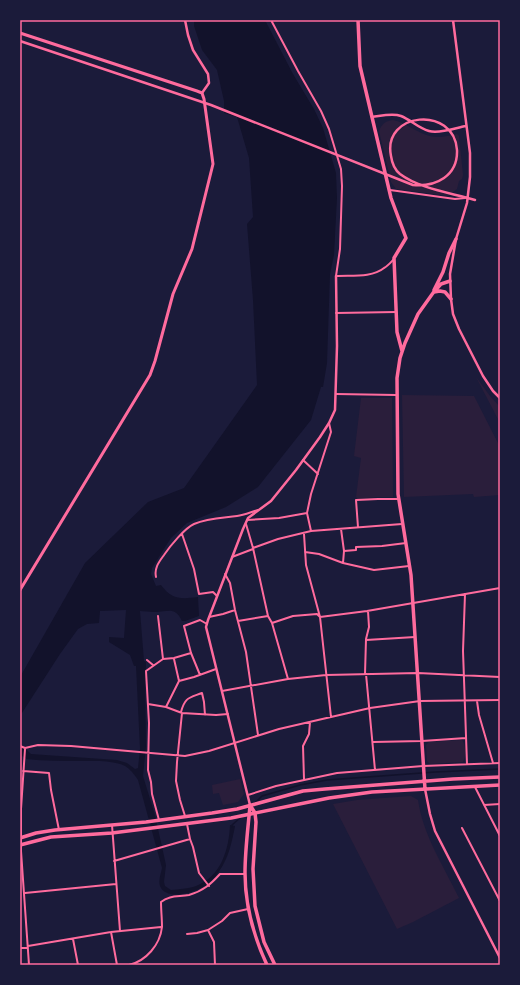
<svg xmlns="http://www.w3.org/2000/svg" width="520" height="985" font-family="'Space Grotesk',sans-serif">
<style>
.green{fill:#2a1e3b}
.water{fill:#12122b}
.lines{fill:none;stroke-linecap:round;stroke-linejoin:round}
.stream{stroke:#12122b;stroke-width:1.5}
.minor{stroke:#ff6b9d;stroke-width:2}
.tertiary{stroke:#ff6b9d;stroke-width:2.5}
.secondary{stroke:#ff6b9d;stroke-width:3}
.primary{stroke:#ff6b9d;stroke-width:3.5}
.trunk{stroke:#ff6b9d;stroke-width:3.5}
.neatline{fill:none;stroke:#ff6b9d;stroke-width:1.5}
</style>
<rect width="100%" height="100%" fill="#1b1b3a"/>
<path class="green" d="M393 120C408 123 421 137 438 137 444 137 451 135 457 134L459 136 463 175 462 179 459 181 457 189 448 196 396 189 391 182 379 131C382 124 385 121 393 120Z
M476 377 490 396 500 407V423Z
M402 395 474 396 500 447V495L474 497 473 494 404 497Z
M361 398H392L393 497H377L358 499 356 497 361 458 354 456Z
M462 740C466 745 466 757 463 762L430 764 427 761 426 745 429 742Z
M240 779 244 794 238 802 223 805 219 793 213 794 212 785Z
M411 796 418 800C423 835 444 867 459 898L413 922 397 929 333 804 357 800Z"/>
<path class="water" d="M194 20H265L293 74 314 109 323 128 336 173 337 198 334 255 330 274 327 363 323 387H321L311 420 258 487 226 507 187 523 171 538 152 568 151 574 156 586 161 585C172 600 181 599 198 597L199 616 185 621H182C174 605 167 613 153 612 149 612 144 611 140 611L144 661 146 662V668L145 670 146 747 143 776 155 815 166 865 164 882 165 886 171 890C179 889 188 889 196 886 221 877 229 849 230 825L235 826C231 847 227 865 211 881 202 891 167 903 160 886 158 880 161 874 162 868L138 780C135 775 130 769 125 766 112 760 96 761 82 761 63 761 44 761 26 759V758L20 755V748L27 750 31 754 117 760 127 763 135 769 138 768 140 749 136 666H134L130 655 109 642V637L124 638 126 610 100 611 99 623 87 624 78 629 60 654 20 716V677L85 563 148 502 184 488 257 385 253 300 247 224 253 217 249 158 237 117 224 113V101L217 70 202 50 194 26Z"/>
<g class="lines">
<path class="stream" d="M255 803 262 796 300 785 327 780 435 772 500 769
M232 827V825L241 817"/>
<path class="minor" d="M271 20 298 71 321 111 329 129 341 169 342 186 340 249 336 276C351 275 372 278 384 268 388 266 391 262 394 259
M390 190 455 199 465 198
M336 313 396 312
M336 394 396 395
M303 460 318 474
M247 520 279 518 307 513
M246 524 253 548 268 616 272 623 288 679
M358 527 356 500 378 499H399
M341 529 344 551 343 563
M311 531 307 513 311 494 331 432 329 423
M182 534 194 569 199 594 213 592 217 596
M304 534 306 565 320 617 331 717
M253 548 278 539 311 531 402 524
M344 551 356 550V547L382 546 406 543
M305 552 319 554 343 563 374 570 409 566
M232 557 253 549
M225 574 230 583 235 610 246 652 258 735
M156 577C154 568 159 562 164 555 170 546 185 528 194 524 208 518 222 518 237 516 244 515 251 512 258 510
M465 594 463 651 467 764
M158 616 163 659
M209 617 223 614 235 610
M238 621 268 616
M272 623 293 616 317 614 320 617 367 611 500 588
M366 640 415 637
M174 659 179 681
M147 660 153 665
M365 674 366 639 369 627 368 611
M366 674 375 770
M200 675 191 653 184 626 200 620 207 624
M222 691 288 679 326 675 418 673 500 677
M477 701 479 715 493 763
M148 704 166 707 182 713 216 715 228 714
M166 707 179 681 194 677 216 669
M181 712C185 697 189 698 202 693L204 702 205 715
M182 713 177 762 176 781 180 800 185 816
M373 742 422 741 466 738
M20 746 25 748 38 745 71 746 185 756 209 751 279 729 370 708 420 701 500 700
M25 749 21 809V851L29 965
M23 771 49 773 51 790 59 830
M304 779 303 746 309 734 310 722
M475 787 500 836
M248 795 276 786 337 773 423 766 500 763
M484 805 500 804
M159 820 152 794 151 782 148 770 149 723 146 671 163 659 174 658 191 653
M112 825 120 931
M462 828 500 901
M190 839 193 847 199 873 209 886
M114 861 190 839 187 824
M25 893 116 884
M111 932 117 965
M187 934 197 933 208 930
M73 939 78 965
M28 946 111 932 161 927
M20 948H28
M129 965C146 961 160 945 162 927 162 919 161 910 161 902 169 895 179 897 189 895 203 891 211 884 220 874H245
M215 965 214 942 208 930 222 921 230 913 248 909"/>
<path class="tertiary" d="M185 20 188 35 193 50 208 74 209 83 202 93
M453 20 470 153V177L467 203 456 239 450 274 451 299 453 314 459 329 483 376 493 391 500 398
M20 41 211 105 413 185C436 187 458 176 457 150 454 105 382 112 391 156 392 163 395 170 400 174 420 189 452 193 475 200
M372 117C381 116 392 113 401 116 411 120 418 128 429 131 440 134 455 128 466 126
M425 789 430 814 435 831 500 958
M250 805 208 635 206 627 208 620 243 529 248 518 271 501 296 470 320 437 329 423 335 410 337 346 336 276"/>
<path class="secondary" d="M20 33 197 91 202 93 204 99 213 164 192 249 173 294 155 361 150 375 20 590"/>
<path class="primary" d="M250 805 255 813 256 822 253 869 255 906 264 942 275 965
M250 806C248 828 245 851 245 873 245 904 254 937 267 965"/>
<path class="trunk" d="M358 20 360 66 391 198 406 238 394 258 397 332 402 351
M434 290 443 272 449 253 456 239
M434 292 440 291 445 292 451 299
M425 789 411 575 398 494 397 378 400 358 405 343 418 314 433 293 441 284 450 281
M20 838 36 833 55 830 146 822 212 813 237 809 303 791 325 789 453 779 500 777
M20 845 51 837 112 833 231 818 329 798 372 792 500 785"/>
</g>
<rect width="520" height="985" fill="none" stroke="#1b1b3a" stroke-width="42"/>
<rect x="21" y="21" width="478" height="943" class="neatline"/>
</svg>
